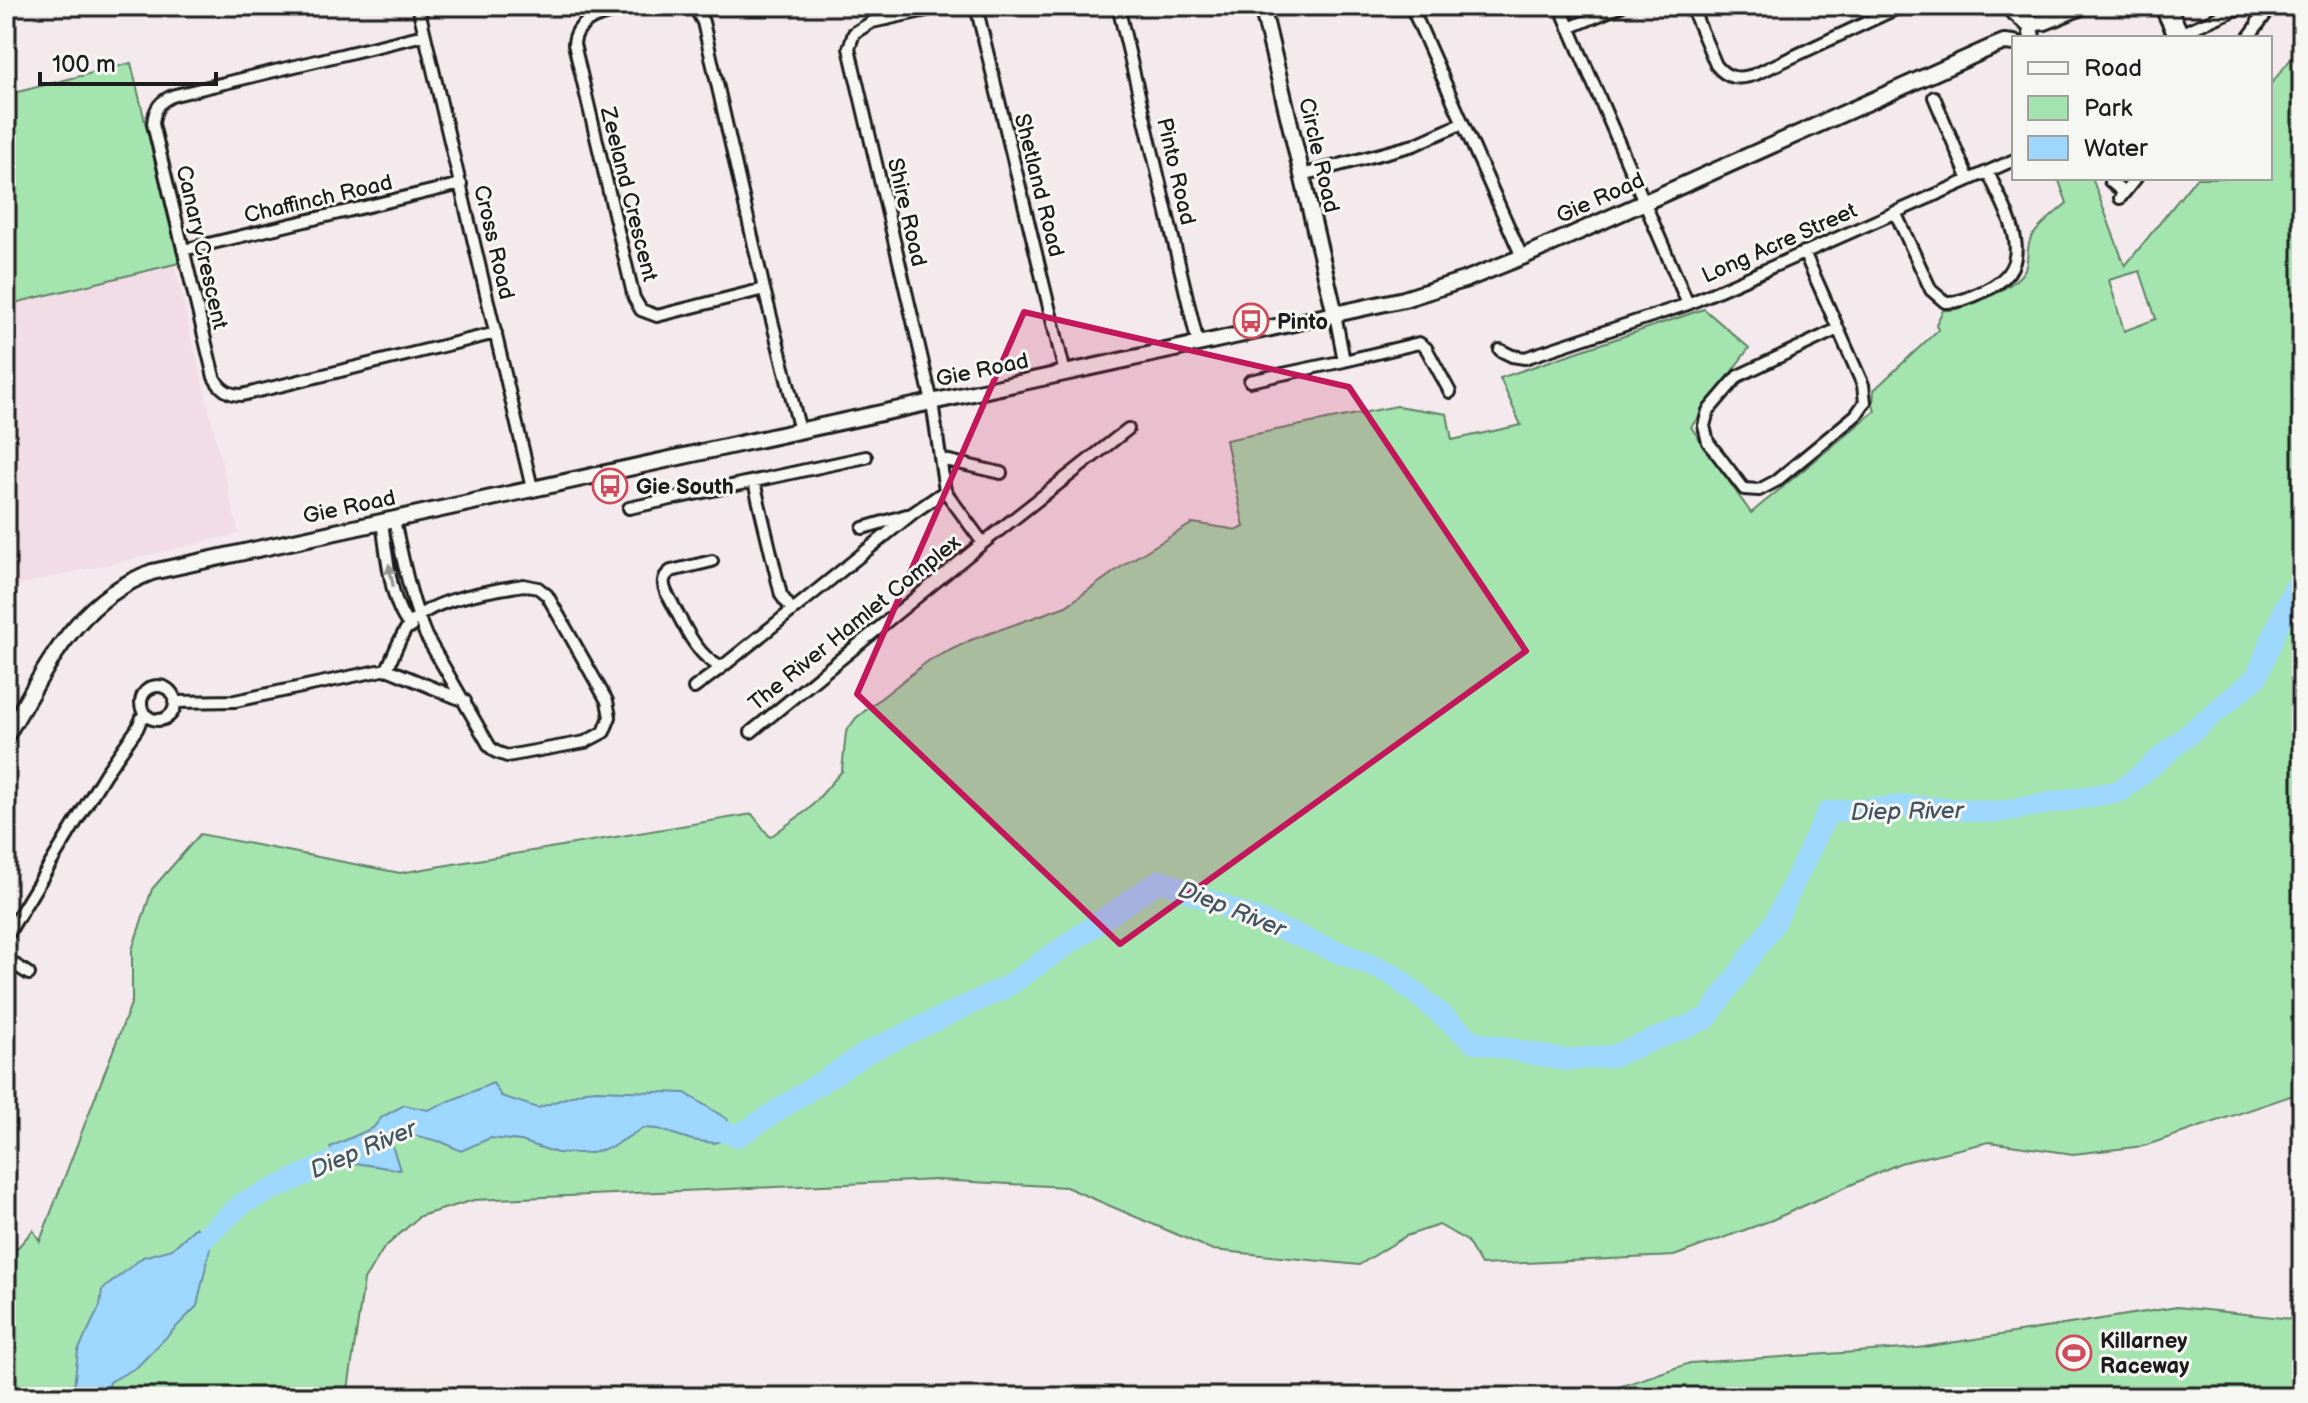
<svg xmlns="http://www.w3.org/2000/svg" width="2308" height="1403" font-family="'Balsamiq Sans',sans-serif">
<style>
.built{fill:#f2dce6}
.green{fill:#a4e5af;stroke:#608066;stroke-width:2;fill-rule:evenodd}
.water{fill:#9ed8ff;stroke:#6a8da4;stroke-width:2}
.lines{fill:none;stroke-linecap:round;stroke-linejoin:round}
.river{stroke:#9ed8ff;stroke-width:22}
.street-casing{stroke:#1c1c1c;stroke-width:16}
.secondary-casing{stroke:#1c1c1c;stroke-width:20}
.street{stroke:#f6f6f2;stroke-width:10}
.secondary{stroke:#f6f6f2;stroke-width:14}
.oneway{fill:#949492}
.marked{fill:#c2185b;fill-opacity:0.2;stroke:#c2185b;stroke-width:6;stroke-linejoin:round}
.labels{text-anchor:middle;stroke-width:6;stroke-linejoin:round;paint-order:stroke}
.street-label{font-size:22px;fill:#1c1c1c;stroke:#f6f6f2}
.poi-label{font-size:22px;font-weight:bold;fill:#1c1c1c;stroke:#f6f6f2;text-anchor:start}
.water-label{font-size:24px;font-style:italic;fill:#435460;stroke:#f6f6f2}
</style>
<rect width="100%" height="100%" fill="#f4eaed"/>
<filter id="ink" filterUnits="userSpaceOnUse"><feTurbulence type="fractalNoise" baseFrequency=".0125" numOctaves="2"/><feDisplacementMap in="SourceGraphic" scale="16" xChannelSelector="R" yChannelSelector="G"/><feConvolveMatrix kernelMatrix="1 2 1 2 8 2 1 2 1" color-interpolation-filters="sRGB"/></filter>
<g filter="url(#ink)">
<path class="built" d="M174 264 239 534 6 588V305Z"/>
<path class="green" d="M2302 45V1092L2144 1146 2073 1154 1989 1142 1900 1163 1772 1220 1674 1256 1481 1265 1467 1241 1439 1225 1406 1236 1359 1265 1213 1250 1066 1187 937 1180 474 1200 420 1216 384 1248 364 1280 347 1397H6V1261L33 1230 40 1241 132 1001V950L152 889 200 834 400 873 752 814 770 837 809 809 842 771 846 732 856 718 928 661 971 640 1066 606 1128 562 1193 523 1238 530 1244 527 1226 440 1397 406 1447 414 1452 440 1521 425 1500 378 1704 309 1749 348 1691 427 1751 513 1875 411 1873 405 1874 390 1938 330 1936 324 1943 310C1964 312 2015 288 2025 269 2029 260 2026 247 2031 238 2039 225 2056 213 2067 203L2058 178H2092L2125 266 2196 178H2270V85ZM2140 271 2156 319 2124 331 2109 280Z
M131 63 179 263 6 305V95Z
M2177 1307 2302 1320V1397H1589L1690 1363 1918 1348Z"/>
<path class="water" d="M493 1083 501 1096 538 1108 585 1091 597 1090 685 1093 727 1119 729 1127 738 1136 714 1143 692 1140 658 1129 643 1128 612 1147 591 1153H557L521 1141 490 1138 461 1151 442 1142 409 1134 391 1142 400 1170 336 1160 330 1147 373 1128 382 1117 404 1105 428 1110Z
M196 1227 210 1248 197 1306 137 1367 110 1382 106 1397H73L78 1351 100 1306 102 1290 143 1257 172 1249Z"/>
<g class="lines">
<path class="river" d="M709 1127 738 1136 868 1052 1006 987 1160 880 1392 974 1474 1042 1564 1060 1613 1056 1707 1018 1775 922 1828 812 1905 806 1997 812 2121 791 2256 678 2287 603 2302 576
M182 1258 243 1203 362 1148"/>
<g class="street-casing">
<path id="street" d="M418 6 532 488
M642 6C618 12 576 13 574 44L634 298 641 310 657 316 764 289
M694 6 703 22 764 289 800 431
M882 6 888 19
M945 6 872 22 854 33 849 48 932 402 945 491 983 543
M976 6 1065 373
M1118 6 1198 344
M1411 6 1522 257
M1560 6 1688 304
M1691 6 1716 65C1727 79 1739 80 1756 74L1902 6
M2160 6 2174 36
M2170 6 2182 32
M2256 6 2260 16 2257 24
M1569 28 1621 6
M424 35 175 95C160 100 154 109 153 124L214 377C220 389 228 395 242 395L496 333
M2170 38 2244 6
M2248 38 2272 6
M1934 97 1969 180
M1302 175 1414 145 1463 123
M2110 181 2124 193
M2120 198 2136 178
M1895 212 1931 290 1945 302C1961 303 1972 296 1986 290 2042 264 2005 211 1988 172
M183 250 461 184
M1804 252 1863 385 1865 402 1856 415 1776 481 1759 490 1744 489 1708 442 1704 426 1708 411 1738 376 1838 329
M1335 314 1344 361 1419 343 1426 348 1450 392
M1500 350 1512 356 1525 358 1688 304 2014 160
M1250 381 1344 361
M941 459 1001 473
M754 482 781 595 792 610
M629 508 866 457
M382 523C387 552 390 607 411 627
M863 528 907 515
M712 561 671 571C662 577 662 584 667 594 680 616 696 659 722 667L913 513 945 491
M387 669C394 655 400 635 410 624 432 598 491 591 523 585L538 588 547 595 607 701 610 717 604 732 585 742 507 756 496 752 490 747 426 636C410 598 403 560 394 520
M141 703a17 17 0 1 1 34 0a17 17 0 1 1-34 0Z
M694 688 722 667
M174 702 235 701 387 669 465 701
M751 732 983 543 1128 429
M6 937 105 774 137 729 144 713
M6 959 29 974"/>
</g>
<g class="secondary-casing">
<path id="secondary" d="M1262 6 1335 314
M2007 6 2030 26 2032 38
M2028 24 2045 22 2084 6
M6 736C47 669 73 602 152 572L1404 299 1467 279 1522 257 1992 47 2004 42 2014 43"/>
</g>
<use href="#street" class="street"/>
<use href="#secondary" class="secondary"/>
</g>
<defs><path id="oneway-solid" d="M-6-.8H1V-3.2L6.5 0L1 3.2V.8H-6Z" transform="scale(2)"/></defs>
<use class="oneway" href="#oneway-solid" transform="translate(391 575) rotate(-101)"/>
</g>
<path class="marked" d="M1024 312 1349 387 1526 651 1120 944 857 694Z"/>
<defs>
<g id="bus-ring" transform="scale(1.8)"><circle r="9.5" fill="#f6f6f2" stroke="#d1495b" stroke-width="1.5"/><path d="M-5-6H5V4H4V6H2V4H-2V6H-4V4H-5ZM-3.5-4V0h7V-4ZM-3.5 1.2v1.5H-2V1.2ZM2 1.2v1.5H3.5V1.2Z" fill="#d1495b"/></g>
<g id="stadium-ring" transform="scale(1.8)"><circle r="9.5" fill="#f6f6f2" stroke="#d1495b" stroke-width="1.5"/><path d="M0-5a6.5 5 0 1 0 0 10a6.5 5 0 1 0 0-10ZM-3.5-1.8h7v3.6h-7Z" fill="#d1495b"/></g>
</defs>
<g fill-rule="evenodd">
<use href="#bus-ring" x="1251" y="321"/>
<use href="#bus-ring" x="610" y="486"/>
<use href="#stadium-ring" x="2074" y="1353"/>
</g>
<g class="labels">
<g class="street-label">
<text transform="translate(1320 155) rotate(77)" y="8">Circle Road</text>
<text transform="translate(1177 171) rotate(77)" y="8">Pinto Road</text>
<text transform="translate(1040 185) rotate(76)" y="8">Shetland Road</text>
<text transform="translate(630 194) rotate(76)" y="8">Zeeland Crescent</text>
<text transform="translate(1600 197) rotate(-24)" y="8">Gie Road</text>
<text transform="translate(318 198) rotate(-13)" y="8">Chaffinch Road</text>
<text transform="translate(908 212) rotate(77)" y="8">Shire Road</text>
<text transform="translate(495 242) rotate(77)" y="8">Cross Road</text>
<text transform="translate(1779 242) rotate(-24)" y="8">Long Acre Street</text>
<text transform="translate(203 247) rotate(77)" y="8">Canary Crescent</text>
<text transform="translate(982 369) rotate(-12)" y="8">Gie Road</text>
<text transform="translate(349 506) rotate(-12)" y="8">Gie Road</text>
<text transform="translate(854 622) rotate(-39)" y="8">The River Hamlet Complex</text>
</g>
<g class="poi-label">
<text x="1277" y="329">Pinto</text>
<text x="636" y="494">Gie South</text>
<text x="2100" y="1348">Killarney<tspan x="2100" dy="25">Raceway</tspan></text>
</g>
<g class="water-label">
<text transform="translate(1907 811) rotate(-1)" y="8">Diep River</text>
<text transform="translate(1232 909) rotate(22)" y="8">Diep River</text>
<text transform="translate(363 1149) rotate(-23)" y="8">Diep River</text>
</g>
</g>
<rect width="2308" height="1403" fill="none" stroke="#f6f6f2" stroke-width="32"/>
<rect x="16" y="16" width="2276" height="1371" fill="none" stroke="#1c1c1c" stroke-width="3" filter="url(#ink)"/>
<rect x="2012" y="36" width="260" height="144" fill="#f6f6f2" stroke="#9f9f9c" stroke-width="2"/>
<rect x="2028" y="62" width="40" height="12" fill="#f6f6f2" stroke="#9f9f9c" stroke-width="2"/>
<text x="2084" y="76" font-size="24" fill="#1c1c1c">Road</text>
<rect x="2028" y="96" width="40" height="24" fill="#a4e5af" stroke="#9f9f9c" stroke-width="2"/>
<text x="2084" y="116" font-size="24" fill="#1c1c1c">Park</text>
<rect x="2028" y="136" width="40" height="24" fill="#9ed8ff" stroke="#9f9f9c" stroke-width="2"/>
<text x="2084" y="156" font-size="24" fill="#1c1c1c">Water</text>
<path d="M40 72v12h176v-12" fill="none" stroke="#1c1c1c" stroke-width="4"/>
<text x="52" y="72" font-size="24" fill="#1c1c1c" stroke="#f6f6f2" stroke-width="6" paint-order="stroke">100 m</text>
</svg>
